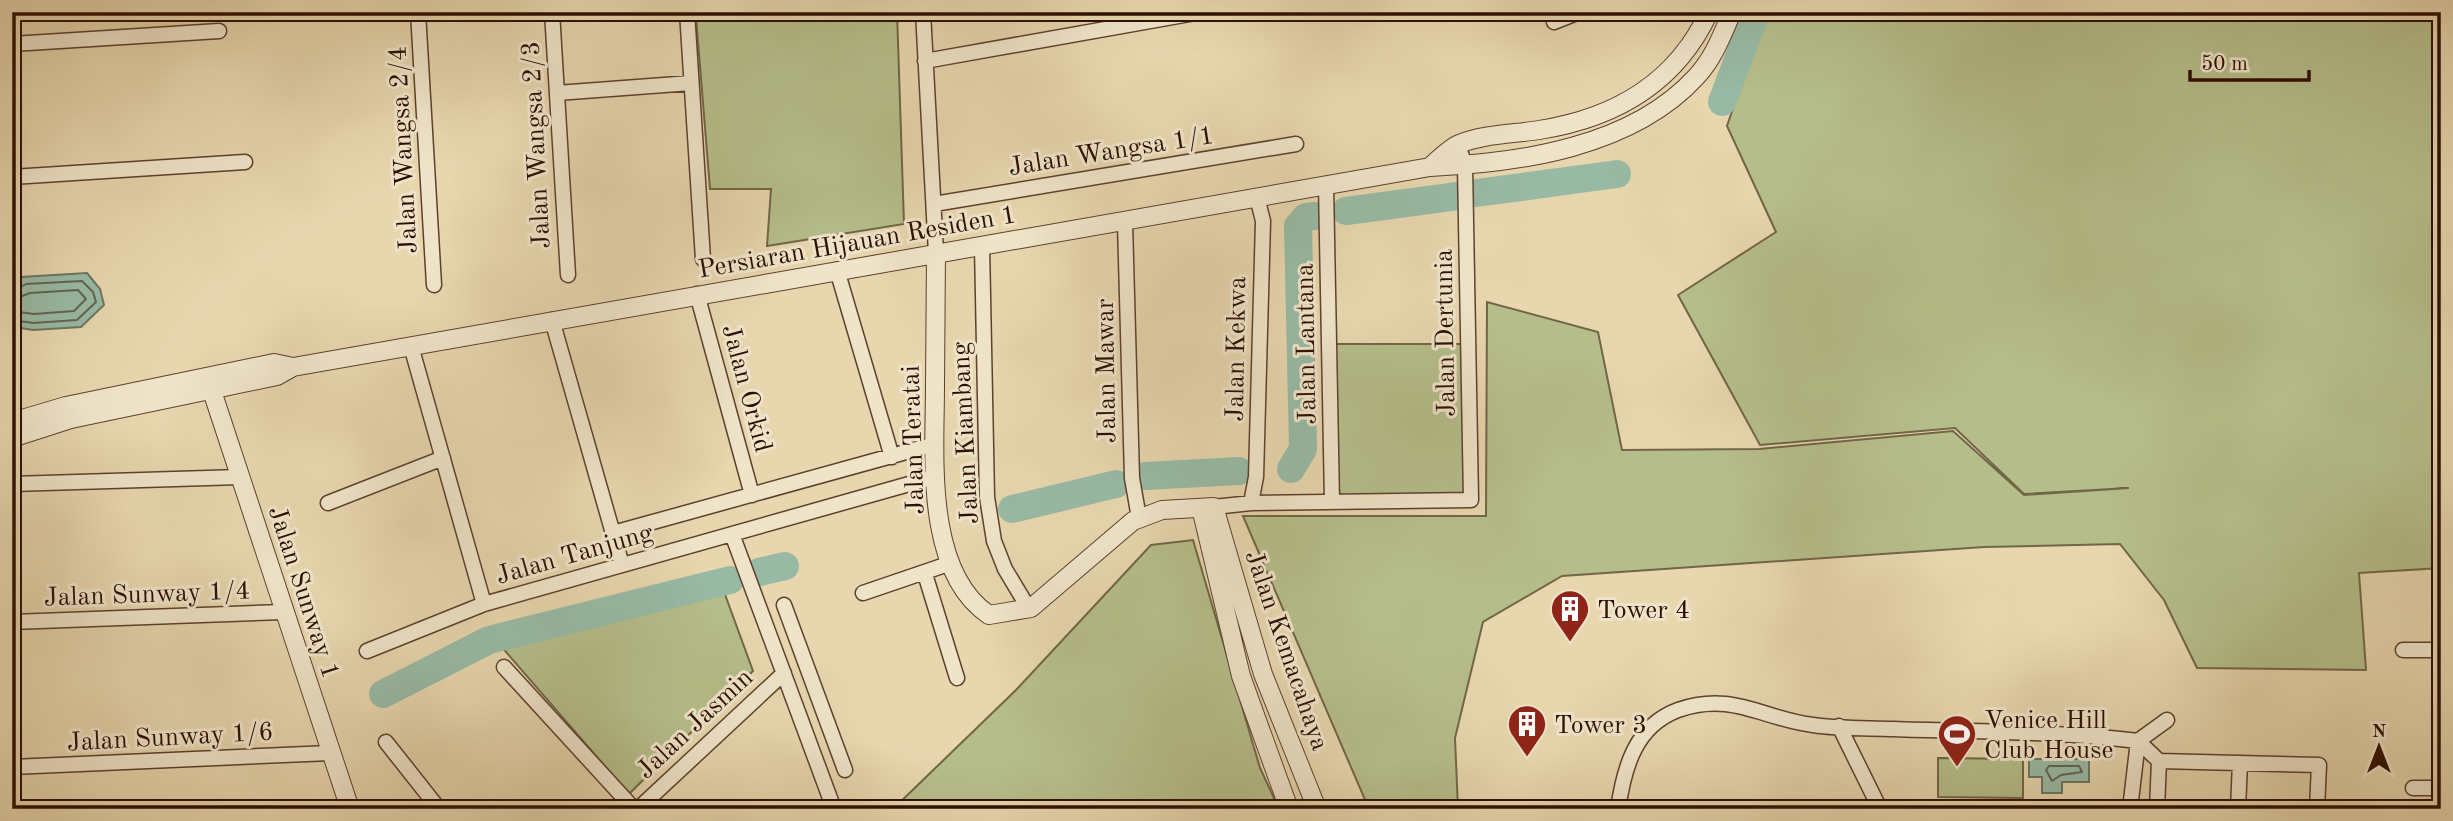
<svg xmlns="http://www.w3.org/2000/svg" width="2453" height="821" font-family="'Old Standard TT',serif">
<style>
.green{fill:#b5be8b;stroke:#716646;stroke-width:2}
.water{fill:#98baa5;stroke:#6d7663;stroke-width:2}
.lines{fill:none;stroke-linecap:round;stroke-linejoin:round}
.shore{stroke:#626452;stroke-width:2}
.river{stroke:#98baa5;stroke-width:28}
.minor-casing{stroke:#5c412c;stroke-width:17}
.tertiary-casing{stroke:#5c412c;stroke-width:20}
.minor{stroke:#efe4ca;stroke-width:14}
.tertiary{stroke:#efe4ca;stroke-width:18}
.labels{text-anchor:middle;stroke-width:6;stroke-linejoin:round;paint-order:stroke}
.street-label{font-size:26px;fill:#2d0f00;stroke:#efe4ca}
.poi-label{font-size:26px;fill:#2d0f00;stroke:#efe4ca;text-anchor:start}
</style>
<rect width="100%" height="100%" fill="#e7d6ae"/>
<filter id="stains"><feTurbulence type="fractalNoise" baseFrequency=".00286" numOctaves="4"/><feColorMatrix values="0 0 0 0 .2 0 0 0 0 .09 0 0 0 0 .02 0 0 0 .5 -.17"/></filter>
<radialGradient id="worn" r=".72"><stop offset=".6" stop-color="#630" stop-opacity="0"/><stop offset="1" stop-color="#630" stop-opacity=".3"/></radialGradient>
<path class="green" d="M809 12H897L904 224 767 246 771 189H710L696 17Z
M1766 12H2441V568L2359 573 2366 670 2197 668 2164 600 2120 544 1984 547 1562 576 1483 622 1455 738 1458 809H1369L1243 516H1486L1487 302 1598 332 1622 450 1759 449 1953 431 2024 495 2129 488 2024 494 1955 428 1760 445 1678 295 1776 232 1727 126Z
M1335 344H1462L1466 496H1337Z
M1193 540 1260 768 1279 809H893L1016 690 1151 545Z
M723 589 753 671 629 794 500 645Z
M1938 758 2023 759V798L1938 797Z"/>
<path class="water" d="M87 273 100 289 104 305 81 327 33 330 15 327 12 321V288L21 277Z
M2029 759H2089V782H2062V793H2042V777H2029Z"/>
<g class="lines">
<path class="shore" d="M12 292 26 284 82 281 93 292 96 302 77 320 33 323 12 320
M12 300 30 293 78 290 86 299 74 311 34 314 12 311
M2049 766H2079L2082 772 2061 775 2052 781 2046 770Z"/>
<path class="river" d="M1722 102 1756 12
M1476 193 1617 174
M1346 211 1458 196
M1291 469 1303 449 1298 226 1306 217 1315 216
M1146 476 1239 471
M1012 509 1116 484
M759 572 785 566
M383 694 489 640 730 580"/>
<g class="minor-casing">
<path id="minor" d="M418 12 434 285
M552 12 568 275
M687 12 703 259
M923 12 936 253
M1554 22 1579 12
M12 44 219 31
M925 61 1201 12
M557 93 691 83
M12 177 245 162
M1326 185 1332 502
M934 204 1296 144
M1125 223 1132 478 1139 518
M982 246 987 497 994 541 1005 569 1029 609
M837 270 892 457
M697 294 752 495
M552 320 622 565
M411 346 484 604
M12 484 240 477
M328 503 443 458
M1251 503 1256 477 1263 221 1257 197
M1214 507 1251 503 1471 500 1465 166 1458 144
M613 533 935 444
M732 534 834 809
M925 574 957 678
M863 593 951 563
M784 605 845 770
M12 622 283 612
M2403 650H2441
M367 651 484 604 934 477
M504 667 634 809
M1839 726 1880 809
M2138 741 2159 761 2157 809
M2138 741 2167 720
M386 742 439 809
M2159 761 2319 765 2317 809
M12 767 330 753
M2413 788H2441
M638 809 784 673
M1618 809C1624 768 1635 726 1678 710 1732 691 1763 719 1813 725 1839 729 1867 728 1893 729 1974 732 2057 731 2138 741
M2130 809 2138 741
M2238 809 2240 763"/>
</g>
<g class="tertiary-casing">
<path id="tertiary" d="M1430 167C1438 160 1449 148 1459 144 1483 134 1514 134 1539 130 1616 118 1676 83 1709 12
M936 253C936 297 935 342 935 386 935 455 924 571 989 615L1031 608 1133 521 1162 510 1214 507 1263 674 1317 809
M212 391 350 809
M12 422 66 406 274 363 293 367
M12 438 71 419 277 376 293 367 1430 167C1520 163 1632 147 1696 77 1714 58 1722 35 1732 12
M1201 508 1241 676 1289 809"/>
</g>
<use href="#minor" class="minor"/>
<use href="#tertiary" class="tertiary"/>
</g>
<defs>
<g id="building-pin" transform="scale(2.0125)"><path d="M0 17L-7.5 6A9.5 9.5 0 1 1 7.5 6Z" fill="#8f2418" stroke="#efe4ca"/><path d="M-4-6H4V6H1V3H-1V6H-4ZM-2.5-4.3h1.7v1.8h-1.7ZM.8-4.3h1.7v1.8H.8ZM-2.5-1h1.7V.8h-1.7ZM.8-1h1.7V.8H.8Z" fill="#fff"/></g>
<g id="stadium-pin" transform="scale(2.0125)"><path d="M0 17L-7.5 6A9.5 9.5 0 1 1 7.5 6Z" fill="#8f2418" stroke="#efe4ca"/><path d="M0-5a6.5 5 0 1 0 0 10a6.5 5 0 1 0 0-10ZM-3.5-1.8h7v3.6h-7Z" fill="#fff"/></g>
</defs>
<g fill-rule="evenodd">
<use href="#building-pin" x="1570" y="609"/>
<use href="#building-pin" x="1527" y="724"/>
<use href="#stadium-pin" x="1957" y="734"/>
</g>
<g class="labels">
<g class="street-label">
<text transform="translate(535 145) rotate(-93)" y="9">Jalan Wangsa 2/3</text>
<text transform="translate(402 150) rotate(-93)" y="9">Jalan Wangsa 2/4</text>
<text transform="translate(1111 150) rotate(-9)" y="9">Jalan Wangsa 1/1</text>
<text transform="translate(857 241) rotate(-10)" y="9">Persiaran Hijauan Residen 1</text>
<text transform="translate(1444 333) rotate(-91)" y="9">Jalan Dertunia</text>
<text transform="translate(1305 344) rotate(-91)" y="9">Jalan Lantana</text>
<text transform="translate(1235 349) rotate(-89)" y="9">Jalan Kekwa</text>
<text transform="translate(1105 371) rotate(-91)" y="9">Jalan Mawar</text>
<text transform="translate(748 388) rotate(75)" y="9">Jalan Orkid</text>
<text transform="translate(964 433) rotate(-93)" y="9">Jalan Kiambang</text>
<text transform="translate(912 440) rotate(-92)" y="9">Jalan Teratai</text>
<text transform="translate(574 553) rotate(-16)" y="9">Jalan Tanjung</text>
<text transform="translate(305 592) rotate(72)" y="9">Jalan Sunway 1</text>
<text transform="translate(147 593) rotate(-2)" y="9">Jalan Sunway 1/4</text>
<text transform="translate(1288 650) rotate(71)" y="9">Jalan Kemacahaya</text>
<text transform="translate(694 723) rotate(-43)" y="9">Jalan Jasmin</text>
<text transform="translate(170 736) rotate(-3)" y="9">Jalan Sunway 1/6</text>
</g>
<g class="poi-label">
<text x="1597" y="618">Tower 4</text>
<text x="1984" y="728">Venice Hill<tspan x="1984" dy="30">Club House</tspan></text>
<text x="1554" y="733">Tower 3</text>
</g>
</g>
<rect width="2453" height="821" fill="none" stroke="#e7d6ae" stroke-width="42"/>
<rect x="14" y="14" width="2425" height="793" fill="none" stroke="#2d0f00" stroke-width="3.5"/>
<rect x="21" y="21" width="2411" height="779" fill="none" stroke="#2d0f00" stroke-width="2"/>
<g transform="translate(2379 747)" stroke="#efe4ca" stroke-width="5" paint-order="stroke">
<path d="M0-5L12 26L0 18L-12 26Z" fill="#2d0f00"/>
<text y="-10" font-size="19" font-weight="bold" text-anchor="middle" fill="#2d0f00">N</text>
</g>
<path d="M2190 70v10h119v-10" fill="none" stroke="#2d0f00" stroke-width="3.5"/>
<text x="2201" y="70" font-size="21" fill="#2d0f00" stroke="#efe4ca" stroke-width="5" paint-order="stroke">50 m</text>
<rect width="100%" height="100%" filter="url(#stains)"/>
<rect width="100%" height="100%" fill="url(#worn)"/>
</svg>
